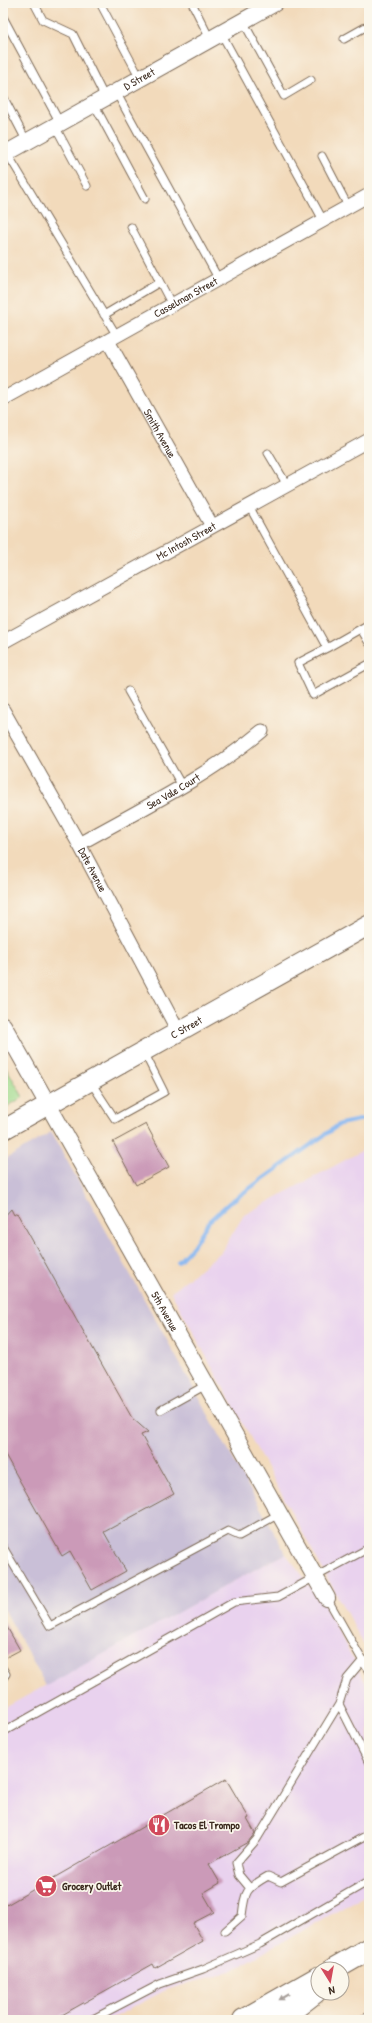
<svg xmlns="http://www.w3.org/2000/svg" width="372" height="2023" font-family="'Patrick Hand',sans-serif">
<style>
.built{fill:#e9d2ee}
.industrial{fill:#c9bfd7}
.green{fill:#a1db8e;stroke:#6e8256}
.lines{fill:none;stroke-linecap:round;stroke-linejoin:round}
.stream{stroke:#85b6f1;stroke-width:4}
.building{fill:#cb9ab8}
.service-casing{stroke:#7b6855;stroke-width:9}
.minor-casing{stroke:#7b6855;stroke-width:15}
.tertiary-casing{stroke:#7b6855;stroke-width:18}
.secondary-casing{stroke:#7b6855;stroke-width:21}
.motorway-casing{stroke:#7b6855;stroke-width:24}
.service{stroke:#fff;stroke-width:7}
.minor{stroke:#fff;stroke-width:13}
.tertiary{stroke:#fff;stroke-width:16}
.secondary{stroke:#fff;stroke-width:19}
.motorway{stroke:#fff;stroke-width:22}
.oneway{fill:#a79f9a}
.labels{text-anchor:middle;stroke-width:3.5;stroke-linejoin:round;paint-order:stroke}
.street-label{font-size:11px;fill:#3b2a1e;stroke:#fbf7ec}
.poi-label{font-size:11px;font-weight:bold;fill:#3b2a1e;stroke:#fbf7ec;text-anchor:start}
</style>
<rect width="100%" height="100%" fill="#fbf7ec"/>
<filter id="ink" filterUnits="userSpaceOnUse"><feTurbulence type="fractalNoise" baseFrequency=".025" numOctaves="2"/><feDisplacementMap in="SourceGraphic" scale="8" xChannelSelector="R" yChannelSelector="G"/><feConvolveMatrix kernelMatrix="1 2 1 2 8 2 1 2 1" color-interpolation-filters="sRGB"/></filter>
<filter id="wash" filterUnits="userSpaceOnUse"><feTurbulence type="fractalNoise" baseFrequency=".012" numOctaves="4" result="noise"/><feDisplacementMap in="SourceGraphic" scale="16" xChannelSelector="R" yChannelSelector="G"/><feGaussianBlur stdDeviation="0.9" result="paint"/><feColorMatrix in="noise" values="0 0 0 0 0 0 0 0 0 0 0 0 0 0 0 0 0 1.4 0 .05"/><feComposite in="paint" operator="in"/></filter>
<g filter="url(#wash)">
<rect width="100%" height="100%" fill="#f2dabb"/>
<path class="built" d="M369 1147V1654L171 1292 221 1252 244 1215Z
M286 1554 323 1602 369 1689V1893L231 1971 166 1990 108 2020H3V1709L261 1566Z"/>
<path class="industrial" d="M51 1132 286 1554 261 1566 46 1686 3 1607V1161Z"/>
<path class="green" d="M3 1062 23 1097 3 1109Z"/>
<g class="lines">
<path class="stream" d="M178 1262 193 1246 209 1221 229 1203 340 1124 369 1118"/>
</g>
<g id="blocks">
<path class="building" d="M146 1124 169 1167 136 1185 113 1142Z
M11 1209 14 1215 17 1213 132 1418 148 1432 141 1435 174 1494 104 1532 126 1571 92 1590 70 1551 62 1556 3 1451V1218Z
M3 1620 20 1650 3 1659Z
M226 1779 249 1818 247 1819 255 1833 248 1842 209 1864 220 1883 203 1893 214 1912 193 1923 203 1941 155 1968 153 1964 53 2020H3V1907Z"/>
</g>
</g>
<g filter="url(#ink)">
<use href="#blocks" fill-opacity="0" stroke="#7b6855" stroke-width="1"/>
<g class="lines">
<g class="service-casing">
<path id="service" d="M34 3 43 20 73 34 105 98
M100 3 140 78
M192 3 210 39
M254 3 259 12
M3 17 60 123
M243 21 284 96 311 80
M221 33 323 220
M344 39 369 25
M116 92 218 278
M3 96 27 142
M94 104 145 199
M55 126 87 186
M7 153 117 336
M322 156 348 206
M131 227 172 305
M104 315 160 282
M268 453 287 485
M249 506 327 648 298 663 313 695 369 664
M361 629 369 643
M327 648 369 624
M128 691 182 786
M90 1081 115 1119 164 1092 144 1052
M161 1410 206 1385
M3 1547 50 1626 228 1531 239 1536 279 1514
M327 1598 369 1672
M363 1660 347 1679 339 1704 369 1763
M3 1669 6 1674 3 1678
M3 1732 234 1602 278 1597 369 1548
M249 1887 239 1875 236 1863 257 1839 339 1704
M225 1931 242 1916C245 1891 245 1889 268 1876L281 1882 369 1834
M91 2020 160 1984 203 1969 260 1944 369 1881
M362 2020 369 2016"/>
</g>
<g class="minor-casing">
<g id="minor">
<path id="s1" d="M108 341 212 526"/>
<path id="s2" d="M3 399 369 195"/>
<path id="s3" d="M3 642 369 440"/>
<path id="s4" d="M3 710 79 844 178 1031"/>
<path id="s5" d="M79 844C141 809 207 777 262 731"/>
</g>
</g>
<g class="tertiary-casing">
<g id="tertiary">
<path id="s6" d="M3 155 275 3"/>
<path id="s7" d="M3 1025 327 1598"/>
</g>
</g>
<g class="secondary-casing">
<g id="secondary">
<path id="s8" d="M3 1130 369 925"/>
</g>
</g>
<g class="motorway-casing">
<path id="motorway" d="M334 1969 369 1949
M244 2020 318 1978
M279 2020 315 1992"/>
</g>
<use href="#service" class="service"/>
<use href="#minor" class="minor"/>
<use href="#tertiary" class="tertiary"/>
<use href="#secondary" class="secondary"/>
<use href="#motorway" class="motorway"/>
</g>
<defs><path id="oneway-solid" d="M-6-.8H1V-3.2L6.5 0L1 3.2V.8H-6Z"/></defs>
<use class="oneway" href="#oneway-solid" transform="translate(284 1997) rotate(150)"/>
</g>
<defs>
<g id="restaurant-disc" transform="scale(1.15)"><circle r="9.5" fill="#d1495b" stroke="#fbf7ec"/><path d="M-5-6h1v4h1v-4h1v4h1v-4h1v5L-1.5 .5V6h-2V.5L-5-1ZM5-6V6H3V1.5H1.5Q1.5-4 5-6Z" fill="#fff"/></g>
<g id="supermarket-disc" transform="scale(1.15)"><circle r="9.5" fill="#d1495b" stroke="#fbf7ec"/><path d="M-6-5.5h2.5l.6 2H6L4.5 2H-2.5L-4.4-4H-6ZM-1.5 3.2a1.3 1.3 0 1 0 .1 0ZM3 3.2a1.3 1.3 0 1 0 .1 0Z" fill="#fff"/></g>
</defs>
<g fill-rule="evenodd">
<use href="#restaurant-disc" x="159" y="1825"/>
<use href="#supermarket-disc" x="46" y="1886"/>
</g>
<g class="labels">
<g class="street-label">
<text dy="4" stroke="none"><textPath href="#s6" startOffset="156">D Street</textPath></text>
<text dy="4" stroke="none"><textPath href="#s2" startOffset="209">Casselman Street</textPath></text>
<text dy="4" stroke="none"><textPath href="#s1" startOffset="106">Smith Avenue</textPath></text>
<text dy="4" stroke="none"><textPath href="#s3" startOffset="209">Mc Intosh Street</textPath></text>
<text dy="4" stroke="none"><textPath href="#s5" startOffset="108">Sea Vale Court</textPath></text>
<text dy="4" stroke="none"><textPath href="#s4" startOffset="183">Date Avenue</textPath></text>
<text dy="4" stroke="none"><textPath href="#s8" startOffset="210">C Street</textPath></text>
<text dy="4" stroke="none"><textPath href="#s7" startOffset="329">5th Avenue</textPath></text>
</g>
<g class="poi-label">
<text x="174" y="1829">Tacos El Trompo</text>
<text x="62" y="1890">Grocery Outlet</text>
</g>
</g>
<rect width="372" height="2023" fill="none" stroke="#fbf7ec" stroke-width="16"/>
<g transform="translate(330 1981) rotate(169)"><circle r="19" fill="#fbf7ec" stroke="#aea59a"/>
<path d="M0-3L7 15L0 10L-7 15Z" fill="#d1495b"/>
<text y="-6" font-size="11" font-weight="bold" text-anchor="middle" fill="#3b2a1e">N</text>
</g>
</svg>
